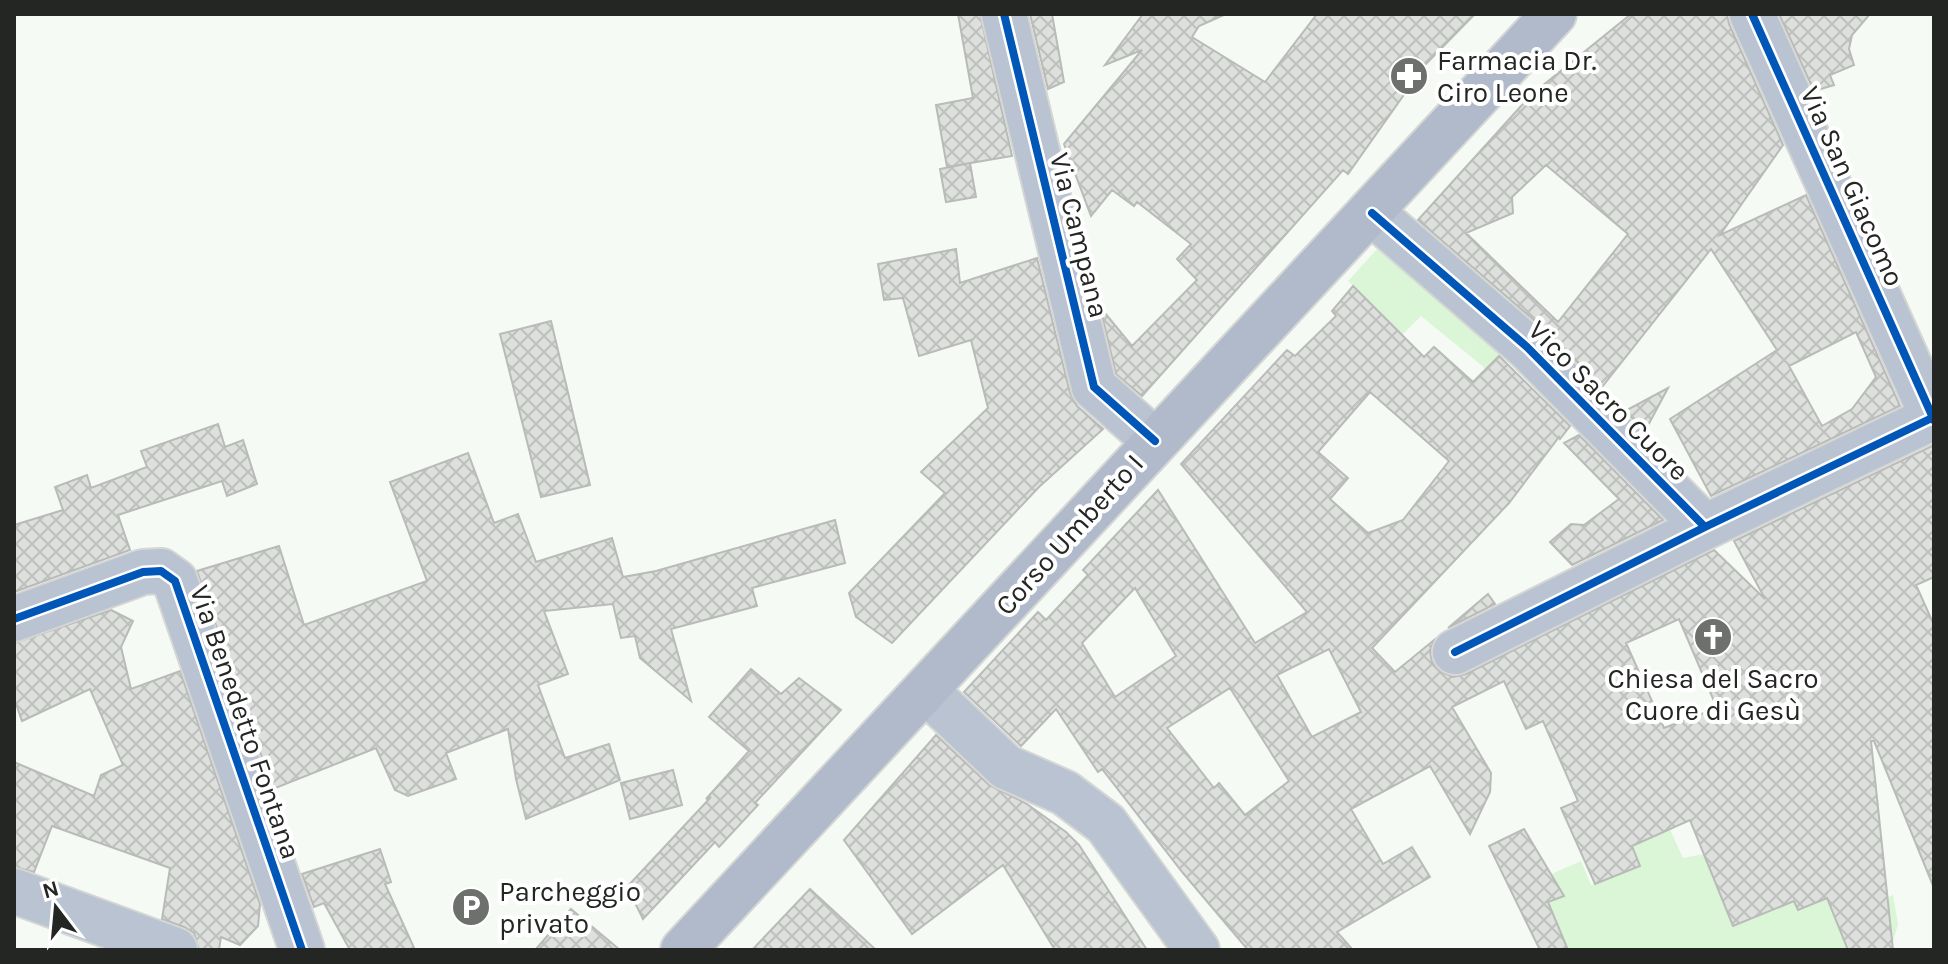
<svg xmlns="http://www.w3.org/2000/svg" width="1948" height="964" font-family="Karla,sans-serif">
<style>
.green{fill:#daf6d7}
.building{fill:url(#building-cross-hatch);stroke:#b8bbb7;stroke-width:2;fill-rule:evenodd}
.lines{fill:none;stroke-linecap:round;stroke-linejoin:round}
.minor-casing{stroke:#d5d7d4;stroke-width:48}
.major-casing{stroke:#d5d7d4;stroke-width:48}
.minor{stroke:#bac3d1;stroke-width:44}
.major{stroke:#b0baca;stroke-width:44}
.cycleway-casing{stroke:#fff;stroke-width:13}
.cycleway{stroke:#0057b8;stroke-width:8}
.labels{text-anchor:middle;stroke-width:8;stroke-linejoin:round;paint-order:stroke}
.poi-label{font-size:28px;fill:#242624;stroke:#fff;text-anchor:start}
.street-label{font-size:28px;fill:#242624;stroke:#fff}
</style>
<defs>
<pattern id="building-cross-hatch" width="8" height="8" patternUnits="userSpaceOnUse" patternTransform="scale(2)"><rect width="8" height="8" fill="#dde0dc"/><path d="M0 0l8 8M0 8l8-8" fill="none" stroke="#bec0bd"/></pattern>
</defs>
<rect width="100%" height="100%" fill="#f6faf5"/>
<path class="green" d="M1388 237 1511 344 1486 369 1421 316 1402 335 1348 281Z
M1644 773 1683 858 1704 854 1733 926 1794 901 1798 910 1827 898 1836 918 1893 895 1898 924 1892 945 1882 950H1568L1540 879 1581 861 1591 885 1640 866 1609 788Z"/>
<path class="building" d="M958 14H980L1012 156 947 167 936 105 973 98Z
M1030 14H1052L1064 82 1048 89Z
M1143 14H1226L1199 26 1192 37 1265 82 1317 14H1475L1425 65 1348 174 1343 170 1142 396 1116 374 1100 307 1132 346 1197 280 1177 259 1191 244 1137 202 1134 206 1112 190 1091 216 1064 144 1142 50 1105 65Z
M1631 14H1727L1729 24 1783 145 1720 235 1806 195 1900 406 1711 496 1670 419 1777 350 1711 249 1602 387 1543 328 1418 220 1531 95ZM1546 165 1628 234 1558 322 1466 233 1513 213 1512 197ZM1856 332 1876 377 1852 409 1822 426 1789 366Z
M1779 14H1870L1852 35 1849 49 1854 65 1830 75 1834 85 1814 91Z
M970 163 976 197 946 202 940 169Z
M956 249 960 283 1037 258 1070 393 1077 406 1103 429 1039 487 892 643 856 617 849 593 945 493 921 472 988 408 971 340 919 356 903 298 884 300 878 264Z
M1353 286 1424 357 1434 347 1473 382 1499 356 1570 426 1560 439 1559 437 1509 503 1372 648 1395 672 1434 640 1430 651 1432 662 1441 672 1453 677 1466 674 1714 550 1765 599 1734 541 1934 445V577L1916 585 1934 625V888L1874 741H1871L1893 950H1848L1827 898 1798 910 1794 901 1733 926 1690 820 1632 846 1640 866 1595 884 1561 808 1578 801 1543 721 1526 729 1504 681 1452 707 1491 773 1490 792 1470 834 1430 766 1351 809 1383 864 1412 847 1430 877 1337 932 1353 950H1248L1183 873 1102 769 1098 772 1056 709 1021 746 964 692 1038 612 1046 620 1088 575 1083 570 1158 490 1255 643 1307 612 1181 464 1287 350 1295 356 1336 316 1332 311ZM1370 392 1449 461 1403 520 1368 533 1330 499 1348 478 1318 452ZM1135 588 1176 656 1115 697 1082 643ZM1679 619 1717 708 1664 728 1626 643ZM1329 649 1361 712 1312 737 1277 675ZM1230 688 1289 781 1245 815 1219 783 1214 788 1167 728Z
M551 321 590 485 541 497 500 334Z
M1668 388 1645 431 1625 411Z
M218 424 225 447 243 440 257 484 227 496 222 481 118 515 130 550 14 592V525L63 510 55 487 87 475 91 488 147 467 141 451Z
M1579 435 1663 520 1572 565 1550 542 1571 524 1584 525 1619 499 1564 443Z
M468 453 494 523 518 514 536 562 612 538 623 577 656 571 835 520 845 563 752 588 757 606 671 629 691 701 640 658 635 636 621 638 613 604 544 611 568 674 538 685 565 758 609 744 620 780 526 819 516 779 508 729 446 753 456 779 408 796 395 790 376 748 273 789 197 571 279 546 304 625 427 581 390 482Z
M1488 594 1495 604 1448 628Z
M111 610 133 621 121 647 131 689 180 671 260 904 258 926 240 945 221 937 219 950H199L194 933 184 927 162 919 170 868 52 826 34 872 14 867V762L94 796 101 775 123 765 90 689 22 721 14 698V643Z
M751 669 781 694 799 678 841 710 755 803 758 805 719 847 715 842 643 919 627 887 711 797 706 799 749 751 709 717Z
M936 735 989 785 1027 804 1066 832 1079 845 1147 950H1055L1003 865 912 934 844 840Z
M673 770 682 805 630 819 621 783Z
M1524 829 1564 896 1548 902 1568 950H1540L1489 846Z
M380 849 391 882 385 884 415 950H350L324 903 314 907 302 874Z
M810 889 876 950H752Z
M571 909 620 950H535Z"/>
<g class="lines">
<g class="minor-casing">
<path id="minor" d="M1004 14 1094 387 1155 441
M1752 14 1934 420
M1372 213 1527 347 1705 527
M14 619 143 572 161 571 175 581 302 950
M1455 652 1705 527 1934 417
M926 691 1006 767 1065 793 1106 824 1197 950
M14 891 175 950"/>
</g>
<g class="major-casing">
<path id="major" d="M683 950 1554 14"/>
</g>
<use href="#minor" class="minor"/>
<use href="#major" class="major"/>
<g class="cycleway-casing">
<path id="cycleway" d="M1004 14 1094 387 1155 441
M1752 14 1934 420
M1372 213 1527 347 1705 527
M14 619 143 572 161 571 175 581 302 950
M1455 652 1705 527 1934 417"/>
</g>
<use href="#cycleway" class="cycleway"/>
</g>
<defs>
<g id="pharmacy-disc" transform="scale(2)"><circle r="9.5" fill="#6e706d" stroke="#fff"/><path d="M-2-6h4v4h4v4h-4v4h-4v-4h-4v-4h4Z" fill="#fff"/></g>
<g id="church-disc" transform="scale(2)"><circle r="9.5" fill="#6e706d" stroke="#fff"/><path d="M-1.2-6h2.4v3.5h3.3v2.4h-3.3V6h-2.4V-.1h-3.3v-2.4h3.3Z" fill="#fff"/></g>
<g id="parking-disc" transform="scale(2)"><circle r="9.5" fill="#6e706d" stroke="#fff"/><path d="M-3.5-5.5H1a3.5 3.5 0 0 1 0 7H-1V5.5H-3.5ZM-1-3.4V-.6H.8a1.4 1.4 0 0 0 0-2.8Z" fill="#fff"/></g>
</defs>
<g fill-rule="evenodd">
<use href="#pharmacy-disc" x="1409" y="76"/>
<use href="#church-disc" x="1713" y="637"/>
<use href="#parking-disc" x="471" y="907"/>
</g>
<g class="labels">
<g class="poi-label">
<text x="1437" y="70">Farmacia Dr.<tspan x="1437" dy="32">Ciro Leone</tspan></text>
<text x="1713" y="688" text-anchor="middle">Chiesa del Sacro<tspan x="1713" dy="32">Cuore di Gesù</tspan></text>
<text x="499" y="901">Parcheggio<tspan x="499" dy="32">privato</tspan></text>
</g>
<g class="street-label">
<text transform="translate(1853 186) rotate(66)" y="10">Via San Giacomo</text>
<text transform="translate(1080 235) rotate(76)" y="10">Via Campana</text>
<text transform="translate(1609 400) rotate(45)" y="10">Vico Sacro Cuore</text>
<text transform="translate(1069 534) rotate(-48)" y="10">Corso Umberto I</text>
<text transform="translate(246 722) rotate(71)" y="10">Via Benedetto Fontana</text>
</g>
</g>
<rect width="1948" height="964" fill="none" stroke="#242624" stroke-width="32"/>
<g transform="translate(56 908) rotate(344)" stroke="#ffffff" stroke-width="6" paint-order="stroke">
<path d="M0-6L14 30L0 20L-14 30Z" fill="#242624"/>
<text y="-12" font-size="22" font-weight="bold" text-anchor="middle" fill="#242624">N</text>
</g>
</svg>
